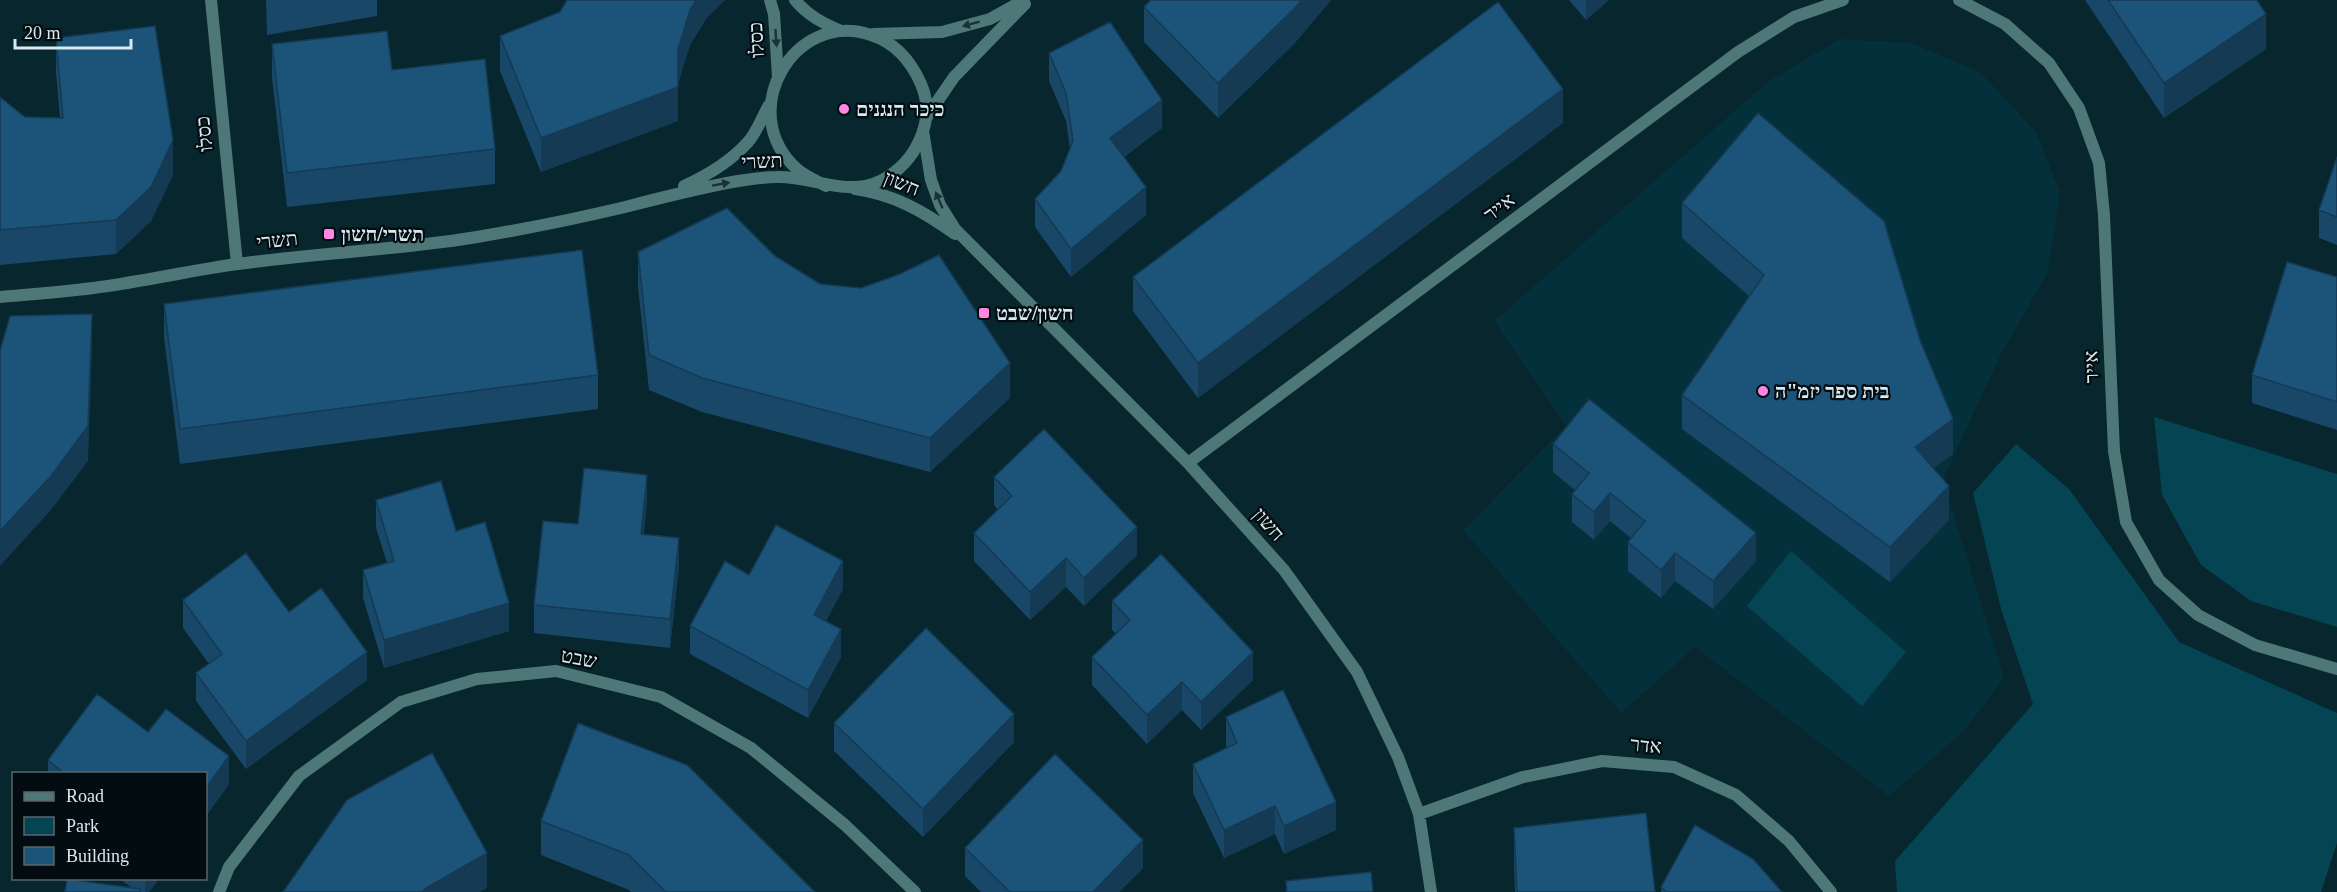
<svg xmlns="http://www.w3.org/2000/svg" width="2337" height="892" font-family="'Times New Roman',Heebo,serif">
<style>
.built{fill:#04303b}
.green{fill:#054453}
.lines{fill:none;stroke-linecap:round;stroke-linejoin:round}
.minor{stroke:#4e7878;stroke-width:12}
.tertiary{stroke:#4e7878;stroke-width:12}
.wall{fill:#184767}
.shaded-wall{fill:#143a54}
.building{fill:#1c5378;stroke:#143a54;stroke-width:1.5}
.oneway{fill:#1d3235}
.poi-dot{fill:#fe86e0;stroke:#030d11;stroke-width:2}
.labels{text-anchor:middle;stroke-width:4.5;stroke-linejoin:round;paint-order:stroke}
.street-label{font-size:20px;fill:#d9e9ef;stroke:#030d11}
.poi-label{font-size:20px;font-weight:bold;fill:#d9e9ef;stroke:#030d11;text-anchor:start}
</style>
<rect width="100%" height="100%" fill="#07262e"/>
<path class="built" d="M1840 39 1911 43 1980 72 2036 132 2060 192 2048 272 2000 356 1943 480 2004 678 1963 732 1889 796 1695 647 1621 713 1463 530 1566 426 1494 321 1769 81Z"/>
<path class="green" d="M2154 417 2337 474V627L2251 601 2201 565 2162 495Z
M2016 444 2069 489 2179 642 2337 713V843L2321 892H1897L1895 861 2033 704 2001 609 1973 493Z
M1791 551 1906 652 1862 706 1747 606Z"/>
<g class="lines">
<path class="minor" d="M211 0 237 264
M770 0 774 14 778 77
M795 0C808 16 823 23 841 31
M1959 0 2005 24 2049 63 2079 108 2099 163 2104 215 2114 451 2126 522 2159 580 2198 615 2255 645 2337 669
M923 131 931 180 940 205 955 229 1188 463 1284 570 1357 672 1398 757 1419 814 1431 892
M855 189C893 194 923 211 955 234
M1188 463 1738 52 1794 17 1843 0
M1419 814 1523 777 1602 761 1674 767 1736 795 1789 841 1831 892
M219 892 229 867 299 776 401 702 477 679 556 671 661 697 751 748 845 825 915 892"/>
<path class="tertiary" d="M873 34 942 32 990 19 1024 0
M926 118 954 77 1025 4
M684 186C706 176 731 161 748 142 757 132 762 117 769 105
M0 297C33 294 67 292 100 287 146 281 192 270 238 264 317 253 398 250 477 237 525 229 574 219 621 208 660 198 698 188 738 181 751 179 765 177 777 177 813 176 847 198 882 180 915 163 937 121 921 84 911 61 896 43 871 35 794 9 734 113 797 169 805 176 817 181 826 186"/>
</g>
<path class="wall" d="M266 0H377V16L267 35Z
M1151 0H1331L1294 44 1218 118 1144 42V7Z
M1569 0H1609L1586 20Z
M2085 0H2257L2266 49 2164 118Z
M706 19 690 45 678 83V121L541 172 500 71V36Z
M56 38 173 175 151 221 116 254 0 265V97L25 117 60 118 56 73Z
M272 44 495 149V184L287 207 272 78Z
M1049 53 1162 128 1124 157 1146 215 1071 277 1035 227V199L1061 171 1070 149 1066 121 1049 81Z
M1758 113 1953 454 1933 468 1949 520 1890 582 1682 429V395L1749 296 1682 238V203Z
M1563 123 1198 398 1133 311V277Z
M2337 157V245L2319 238V210Z
M638 252 775 256 1010 398 930 472 702 412 649 390 638 287Z
M2337 277V430L2252 403V375Z
M164 304 598 375V409L180 464 164 338Z
M1553 444 1756 561 1713 609 1675 581 1661 598 1628 571V542L1631 538 1610 521 1594 540 1572 522V494L1575 490 1553 472Z
M994 477 1137 555 1084 606 1066 587 1030 620 974 561V533L998 510 994 505Z
M376 500 456 531 509 631 384 668 363 598V570L387 563 376 528Z
M647 503 643 534 679 566 670 648 534 633V605L578 524Z
M749 575 843 589 826 621 841 657 808 718 690 654V626Z
M183 600 367 680 246 769 196 701V673L209 664 183 628Z
M1112 601 1253 680 1201 730 1182 710 1147 744 1092 685V657L1116 634 1112 630Z
M1226 717 1336 830 1284 854 1275 834 1224 858 1193 793V764L1227 748 1226 746Z
M834 723 1014 742 923 837 834 751Z
M148 732 229 784 206 816V774H48V760Z
M541 821 815 892H631L629 890 541 855Z
M1514 828 1655 892H1515L1514 863Z
M965 848 1143 868 1119 892H981L965 876Z
M120 879H159L149 892H65L132 888Z
M1661 887 1782 892H1661Z"/>
<path class="shaded-wall" d="M696 0H725L706 19 690 45 678 84V49L690 10Z
M1302 0H1331L1294 44 1218 118V83Z
M1586 0H1609L1586 20Z
M2266 14V49L2164 118V83Z
M678 87V121L541 172V138Z
M1563 89V123L1198 398V363Z
M1162 100V128L1110 166V138Z
M173 140V175L151 221 116 254V220Z
M1146 187V215L1071 277V249Z
M92 314V348L88 461 51 510 0 566V531Z
M1010 363V398L930 472V438Z
M1953 419V454L1915 482V447Z
M647 475V503L641 562V534Z
M1949 486V520L1890 582V547Z
M1610 493V521L1594 540V512Z
M1137 527V555L1084 606V578Z
M1756 533V561L1713 609V581Z
M679 538V566L670 648V619Z
M1675 553V581L1661 598V570Z
M1066 558V587L1030 620V592Z
M843 561V589L814 643V615Z
M509 603V631L384 668V640Z
M841 629V657L808 718V690Z
M367 652V680L246 769V741Z
M1253 652V680L1201 730V702Z
M1182 682V710L1147 744V715Z
M1014 714V742L923 837V809Z
M229 756V784L206 816V788Z
M1336 802V830L1284 854V826Z
M1275 806V834L1224 858V830Z
M1143 840V868L1119 892H1093Z
M487 853V888L480 892H422L426 888Z
M145 879H159L149 892H145Z"/>
<path class="building" d="M567 0H696L690 10 678 49V87L541 138 500 36 560 12Z
M1151 0H1302L1294 9 1218 83 1144 7Z
M2108 0H2257L2266 14 2164 83Z
M1498 2 1563 89 1198 363 1133 277Z
M1110 22 1162 100 1110 138 1146 187 1071 249 1035 199 1061 171 1073 141 1066 93 1049 53Z
M155 26 173 140 151 187 116 220 0 230V97L25 117 63 118 56 38Z
M387 31 392 70 485 59 495 149 287 173 272 44Z
M1758 113 1884 221 1920 340 1953 419 1915 447 1949 486 1890 547 1682 395 1764 275 1682 203Z
M2337 157V217L2319 210Z
M727 208 775 256 820 284 861 288 900 274 939 255 1010 363 930 438 702 378 649 355 638 252Z
M582 250 598 375 180 429 164 304Z
M2287 262 2337 277V402L2252 375Z
M92 314 88 426 51 476 0 531V351L10 316Z
M1589 399 1756 533 1713 581 1675 553 1661 570 1628 542 1645 521 1610 493 1594 512 1572 494 1589 473 1553 444Z
M1044 429 1137 527 1084 578 1066 558 1030 592 974 533 1012 496 994 477Z
M584 468 647 475 641 534 679 538 670 619 534 605 543 521 578 524Z
M441 481 456 531 485 522 509 603 384 640 363 570 394 561 376 500Z
M776 525 843 561 814 615 841 629 808 690 690 626 725 561 749 575Z
M246 553 289 612 321 588 367 652 246 741 196 673 222 654 183 600Z
M1161 554 1253 652 1201 702 1182 682 1147 715 1092 657 1130 620 1112 601Z
M926 628 1014 714 923 809 834 723Z
M1283 690 1336 802 1284 826 1275 806 1224 830 1193 764 1237 743 1226 717Z
M97 694 148 732 166 709 229 756 206 788V774H65L48 760Z
M578 723 687 765 815 892H666L629 855 541 821Z
M432 753 487 853 426 888 422 892H283L347 800Z
M1055 754 1143 840 1093 892H1010L965 848Z
M1646 813 1655 892H1517L1514 828Z
M1695 825 1753 859 1782 892H1667L1661 887Z
M1371 872 1373 892H1287L1286 881Z
M67 879 140 889V892H65Z"/>
<defs><path id="oneway-solid" d="M-6-.8H1V-3.2L6.5 0L1 3.2V.8H-6Z" transform="scale(1.5)"/></defs>
<g class="oneway">
<use href="#oneway-solid" transform="translate(971 24) rotate(165)"/>
<use href="#oneway-solid" transform="translate(776 38) rotate(86)"/>
<use href="#oneway-solid" transform="translate(721 184) rotate(-10)"/>
<use href="#oneway-solid" transform="translate(939 200) rotate(-113)"/>
</g>
<g class="poi-dot">
<circle cx="844" cy="109" r="6"/>
<rect x="323" y="228" width="12" height="12" rx="3"/>
<rect x="978" y="307" width="12" height="12" rx="3"/>
<circle cx="1763" cy="391" r="6"/>
</g>
<g class="labels">
<g class="street-label">
<text transform="translate(756 40) rotate(-94)" y="7">כסלו</text>
<text transform="translate(204 134) rotate(-96)" y="7">כסלו</text>
<text transform="translate(762 161) rotate(-3)" y="7">תשרי</text>
<text transform="translate(902 183) rotate(22)" y="7">חשון</text>
<text transform="translate(1499 207) rotate(-37)" y="7">אייר</text>
<text transform="translate(277 240) rotate(-6)" y="7">תשרי</text>
<text transform="translate(2091 367) rotate(-92)" y="7">אייר</text>
<text transform="translate(1269 524) rotate(49)" y="7">חשון</text>
<text transform="translate(579 658) rotate(11)" y="7">שבט</text>
<text transform="translate(1646 745) rotate(5)" y="7">אדר</text>
</g>
<g class="poi-label">
<text x="856" y="116">כיכר הנגנים</text>
<text x="341" y="241">תשרי/חשון</text>
<text x="996" y="320">חשון/שבט</text>
<text x="1775" y="398">בית ספר יזמ"ה</text>
</g>
</g>
<rect x="12" y="772" width="195" height="108" fill="#030d11" stroke="#59656a" stroke-width="1.5"/>
<rect x="24" y="792" width="30" height="9" fill="#4e7878" stroke="#59656a" stroke-width="1.5"/>
<text x="66" y="802" font-size="18" fill="#d9e9ef">Road</text>
<rect x="24" y="817" width="30" height="18" fill="#054453" stroke="#59656a" stroke-width="1.5"/>
<text x="66" y="832" font-size="18" fill="#d9e9ef">Park</text>
<rect x="24" y="847" width="30" height="18" fill="#1c5378" stroke="#59656a" stroke-width="1.5"/>
<text x="66" y="862" font-size="18" fill="#d9e9ef">Building</text>
<path d="M15 39v9h116v-9" fill="none" stroke="#d9e9ef" stroke-width="3"/>
<text x="24" y="39" font-size="18" fill="#d9e9ef" stroke="#030d11" stroke-width="4.5" paint-order="stroke">20 m</text>
</svg>
